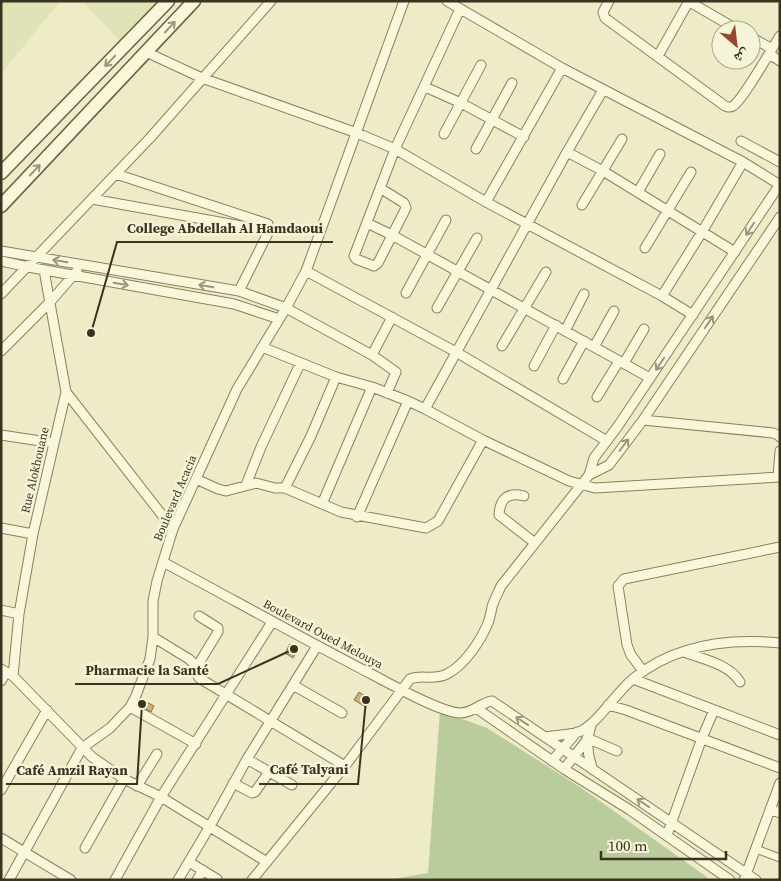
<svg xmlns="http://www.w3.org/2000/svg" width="781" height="881" font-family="'Source Serif 4','Noto Naskh Arabic',serif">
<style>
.farmland{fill:#e0e3b6}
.green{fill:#bbcc9c}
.building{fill:#cbb17f;stroke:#896f43}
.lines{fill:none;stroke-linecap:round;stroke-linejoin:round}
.pedestrian-casing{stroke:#8a805d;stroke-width:9}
.minor-casing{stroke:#8a805d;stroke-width:11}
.secondary-casing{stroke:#6c6040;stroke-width:15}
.pedestrian{stroke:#f8f7dc;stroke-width:7}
.minor{stroke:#f8f7dc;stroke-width:9}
.secondary{stroke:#f8f7dc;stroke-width:12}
.oneway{stroke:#9a957e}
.labels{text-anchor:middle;stroke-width:5;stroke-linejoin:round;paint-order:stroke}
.street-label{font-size:12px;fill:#3b3320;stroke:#f5f4d8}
.leader{fill:none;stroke:#3b3320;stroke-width:2}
.callout-dot{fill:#3b3320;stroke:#f5f4d8;stroke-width:2}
.callout-label{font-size:14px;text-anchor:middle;font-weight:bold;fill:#3b3320;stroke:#f5f4d8;stroke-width:5;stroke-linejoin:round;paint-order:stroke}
</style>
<rect width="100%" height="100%" fill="#eeecc8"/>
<path class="farmland" d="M1 1H60L1 74Z
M82 1H160L122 43Z"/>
<path class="green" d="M440 711 487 728 580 787 707 877 706 880H387L428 873Z"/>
<path class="building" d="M290 644 298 649 293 658 285 653Z
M359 692 370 699 366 707 354 700Z
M141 699 154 706 151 712 139 705Z"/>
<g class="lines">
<g class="pedestrian-casing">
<path id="pedestrian" d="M756 849 780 858"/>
</g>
<g class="minor-casing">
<path id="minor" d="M447 1 562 68 743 162 780 185
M609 1 603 12 605 18 725 106C729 107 729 108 733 106 743 100 772 48 780 36
M688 1 738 30
M751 37 772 49
M146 52 202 78 357 133 395 149 460 9
M769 54 780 61
M658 56 689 1
M425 87 461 103 524 137
M603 90 567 152 603 171 735 252
M444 134 481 65
M741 141 780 162
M476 149 512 83
M116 174 268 224 269 231 239 291
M380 188 404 203 406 208 378 263 374 266 356 259 354 256C368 220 381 185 395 149L486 202 662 296 702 232 743 162
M638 192 660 154
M92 199 269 231
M486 202 562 68
M582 205 622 139
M367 223 392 235 650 378
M645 248 691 172
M1 251 239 291 286 308 372 355
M1 261 28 267 234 304 279 319
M306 271 456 352 607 441
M406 293 446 220
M1 294 150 138 271 1
M662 296 693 315
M437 308 477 238
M565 331 584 294
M502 346 546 272
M262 347 336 377 372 387 408 401 425 409 483 440 569 481 595 488 780 477
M594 347 614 311
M1 351 50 302 77 271
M624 363 644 329
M534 366 556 325
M563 379 584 341
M66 392 173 529
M387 393 396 372 372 355 392 317
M597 397 619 361
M425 409 567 152
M643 420 773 433 778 435 780 437
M1 435 54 443
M589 475 609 465 643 420 780 217
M778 477 780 451
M196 479 218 489 226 491 256 483 275 488H285L341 512 426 528 438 521 483 440
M246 485 261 447 300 364
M285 488 311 436 336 377
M524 496C508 492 500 498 499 515L535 543
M322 504 372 387
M357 517 408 401
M1 528 33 534
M163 562C234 600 305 640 377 677 396 687 440 712 460 713 473 713 480 703 492 701L756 880
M1 610 19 614
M153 637 189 659 193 663 199 678 345 766
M684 652C703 659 729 664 740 682
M196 668 218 632V628L199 616
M1 669 13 676 92 757 124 779 161 797 267 862
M643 671 631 655 627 645 618 586 624 579 780 547
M13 676 19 614 33 534 66 392 44 270
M633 679 780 735
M1 681 6 672
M293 685 342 713
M608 705 626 710 780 768
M130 707 196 744
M476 708 564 769 630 810 730 880
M591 725C586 741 587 754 593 770
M545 737C555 735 569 735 579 732 598 724 616 692 634 678 675 645 729 638 780 643
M587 738 617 751
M247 759 292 785
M552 761 577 732
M564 769 587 740
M233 783 252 793 255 792 269 772
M137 786 157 754
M1 790 47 710
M770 809 780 813
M667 835 702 738 714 710
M1 838 71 880
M85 848 124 779
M189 862 217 879
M9 880 82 748 110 728 130 707 135 698 150 659 153 637V601L157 581 173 529 237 389 286 308 306 271 404 1
M115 880 161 797 272 622
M178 880 210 826 247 759 317 646
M197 880 203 870
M252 880 345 766 410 679C423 674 433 681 447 674 465 665 481 640 488 623 490 618 491 612 492 607 494 600 498 593 501 586L589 475 594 458 618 426 780 184
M744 880 780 783"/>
</g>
<g class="secondary-casing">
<path id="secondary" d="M1 173 168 1
M1 206 194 1"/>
</g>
<use href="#pedestrian" class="pedestrian"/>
<use href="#minor" class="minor"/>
<use href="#secondary" class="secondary"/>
</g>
<defs><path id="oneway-shaft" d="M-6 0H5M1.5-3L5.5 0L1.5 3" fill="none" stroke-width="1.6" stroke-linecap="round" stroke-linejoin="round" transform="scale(1.25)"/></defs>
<g class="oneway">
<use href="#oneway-shaft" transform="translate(170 27) rotate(-47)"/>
<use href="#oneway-shaft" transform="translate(110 61) rotate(134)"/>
<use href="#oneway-shaft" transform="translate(35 170) rotate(-47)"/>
<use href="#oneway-shaft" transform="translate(750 229) rotate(123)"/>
<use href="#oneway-shaft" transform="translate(60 261) rotate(-171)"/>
<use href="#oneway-shaft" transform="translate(121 284) rotate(10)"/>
<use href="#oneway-shaft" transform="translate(206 286) rotate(-170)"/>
<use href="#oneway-shaft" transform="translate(709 322) rotate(-56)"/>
<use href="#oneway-shaft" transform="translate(660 364) rotate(124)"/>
<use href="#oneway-shaft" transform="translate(624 445) rotate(-53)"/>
<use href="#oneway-shaft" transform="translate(522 721) rotate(-146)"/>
<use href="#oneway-shaft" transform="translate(643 803) rotate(-146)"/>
</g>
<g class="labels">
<g class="street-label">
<text transform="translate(35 470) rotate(-77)" y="4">Rue Alokhouane</text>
<text transform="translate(175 498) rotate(-67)" y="4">Boulevard Acacia</text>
<text transform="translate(323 634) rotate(28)" y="4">Boulevard Oued Melouya</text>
</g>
</g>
<path class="leader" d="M91 333L117 242H333M294 649L218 684H75M366 700L358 784H259M142 704L137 784H6"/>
<g class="callout-dot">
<circle cx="91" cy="333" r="5"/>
<circle cx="294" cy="649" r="5"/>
<circle cx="366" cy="700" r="5"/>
<circle cx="142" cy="704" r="5"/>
</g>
<g class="callout-label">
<text x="225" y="233">College Abdellah Al Hamdaoui</text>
<text x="147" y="675">Pharmacie la Santé</text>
<text x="309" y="774">Café Talyani</text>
<text x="72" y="775">Café Amzil Rayan</text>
</g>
<rect width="781" height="881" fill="none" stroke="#3b3320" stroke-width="5"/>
<g transform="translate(736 45) rotate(152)"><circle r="24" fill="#f5f4d8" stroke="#aba78e"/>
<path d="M0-4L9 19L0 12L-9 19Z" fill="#98472e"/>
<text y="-8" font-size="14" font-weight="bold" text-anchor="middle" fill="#3b3320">ش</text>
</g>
<path d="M601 851v8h125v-8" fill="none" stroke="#3b3320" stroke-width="2.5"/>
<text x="608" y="851" font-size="15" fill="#3b3320" stroke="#f5f4d8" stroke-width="4" paint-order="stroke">100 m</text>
</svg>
